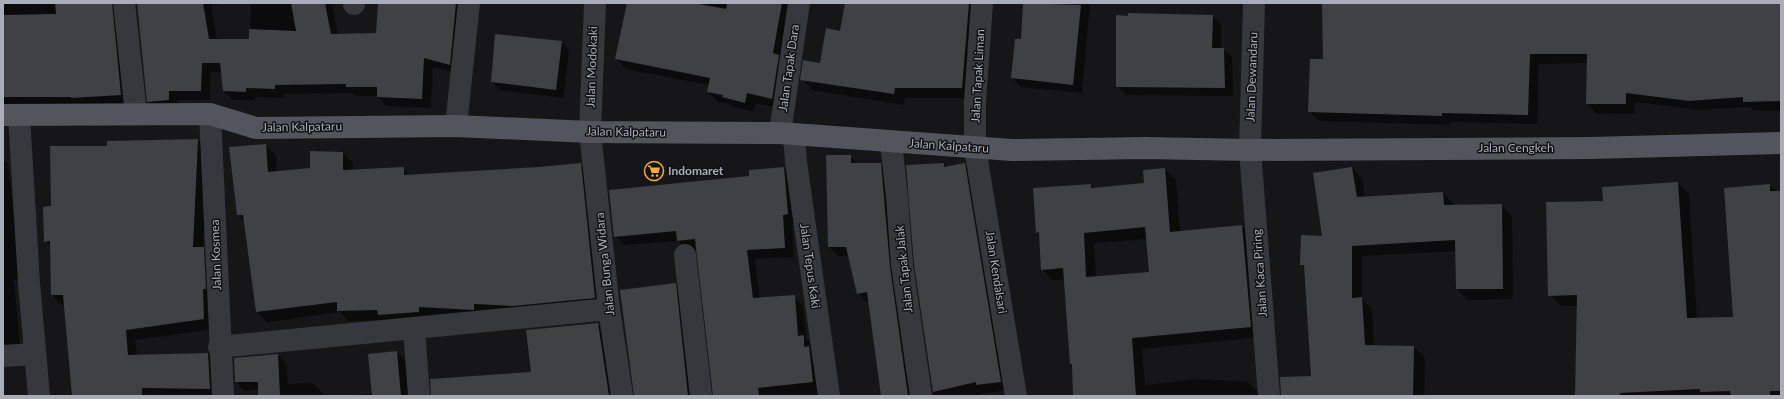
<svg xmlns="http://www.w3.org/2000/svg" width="1784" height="399" font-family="Lato,sans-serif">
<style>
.shadow{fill:#0007;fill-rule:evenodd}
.building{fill:#404145;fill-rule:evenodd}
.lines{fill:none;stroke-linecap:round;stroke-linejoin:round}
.minor{stroke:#37383d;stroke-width:22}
.major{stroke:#53555c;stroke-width:22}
.labels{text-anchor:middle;stroke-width:3;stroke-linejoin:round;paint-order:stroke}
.street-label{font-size:12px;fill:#a8adb8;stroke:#111113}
.poi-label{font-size:12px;font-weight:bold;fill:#a8adb8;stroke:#111113;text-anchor:start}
</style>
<rect width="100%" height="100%" fill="#161618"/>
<path class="shadow" d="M3 3H125L130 104 3 106Z
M138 3H235L211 5 217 40H250L251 3H332L338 35 377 34 379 3H468L459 74 433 67 431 108 387 106 377 96H356L353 93 284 94V98L255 97V100H233L224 91 222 72H211L210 100H177L178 109 157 110 148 101Z
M628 3H794L782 108 756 103 754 112 733 107 730 104 718 102 708 92 709 85 626 69 616 59Z
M846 3H980L972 98H905L904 105 812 90 802 79 821 64 841 32Z
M1024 3H1090L1082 93 1021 87 1012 78 1022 40Z
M1323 3H1781V111H1754L1750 107 1699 110 1635 102V114L1596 113 1587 104 1588 63 1539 64 1537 124 1451 122V125L1319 121 1309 111 1324 60Z
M1213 16 1221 24V49H1223L1232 57 1233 96 1126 95 1117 87Z
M496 35 561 42 569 50 563 98 500 90 492 82Z
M198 140 208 150 203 248 213 258 214 329 135 340 137 356 208 354 218 364 221 396H68L73 395 65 305H62L52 295 51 247 45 241 52 207 108 147V142Z
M265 145 276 155 277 172 311 169 343 153 353 163V170L403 168 410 175 539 168 580 164 590 174 605 308 389 325 384 320 348 321 340 312 267 322 257 312 245 222 238 215Z
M827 156H850L858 164H880L889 172 915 396H882L869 301 866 302 858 293 849 256H838L829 247Z
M3 159 8 163 18 257V280H14L20 346 3 347Z
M944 164 947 167 964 164 973 172 1009 390 979 394 980 396H934L915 264Z
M784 168 793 177 797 223 792 224 794 257 755 259 760 299 794 297 803 306 806 339 813 346 820 396H714L697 249 687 250 678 241 624 245 615 236 750 177Z
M1352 168 1362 179 1365 197 1443 193 1453 203V206L1501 205 1512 216 1513 299 1467 300 1457 289 1456 251 1362 256V299L1372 309 1374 346 1414 347 1425 358 1424 396H1302L1312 377 1306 269 1301 264 1323 237Z
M1165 169 1176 180 1180 232 1242 226 1253 237 1262 337 1142 349 1145 385 1197 379 1248 382 1259 393V396H1074L1073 366 1071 364 1065 280H1053L1042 269 1040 235 1037 232 1091 185 1094 188 1145 184ZM1147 239 1150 273 1096 277 1094 243Z
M1678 183 1689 194 1697 319 1734 318 1770 185 1777 192H1781V396H1576L1578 306H1561L1549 295 1604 202Z
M675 284 684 293 696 396H635Z
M598 324 607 333 617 396H457L532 373Z
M397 352 405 361 409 396H359L358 395 373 393Z
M278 355 287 364 288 384 313 383 322 392 323 396H259V390L245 391 236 382 235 359Z"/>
<path class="building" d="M55 3H112L121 95 71 98V97H3V15L56 14Z
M137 3H203L209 39H249V29L296 31 291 3H325L331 34 376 33 378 3H456L450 65 424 58 422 99 377 97V87H346V84L275 85V89L246 88V92L223 91 220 63H202L201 91H169V100L147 102Z
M627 3H694L726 9 727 3H782L773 53 779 55 772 99 747 93 745 103 722 97 723 95 707 92 710 78 615 59Z
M845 3H969L962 88H895L894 94 800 80 803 60 820 63 826 28 840 31Z
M1023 3 1081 5 1073 85 1011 78 1015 39H1021Z
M1322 3H1781V101L1743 102V97L1689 101 1626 93V104H1586L1587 54H1530L1528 115 1442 113V116L1308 112 1310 59H1323Z
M1128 13 1213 15 1212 48H1224L1225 88 1116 87V15L1128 16Z
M495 34 562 41 556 90 491 82Z
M198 139 193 247H204L206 289H203L204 319 126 330 128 355 208 353 210 389 142 388V396H72L63 295H51L50 241 44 242 43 207 51 206 50 146H107V141Z
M266 144 268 172 310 168V151L343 152V170L404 167V175L539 167 581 163 595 298 513 306 474 304V310L419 307V312L378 315 377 310 337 311V302L256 312 243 215H237L229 147Z
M826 155H851V163H881L890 267 908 396H881L867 292 857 294 846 247H828Z
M944 163V167L965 163 1001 382 976 385V382L933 392 914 264 906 165Z
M784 167 788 214 783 215 785 248 747 250 753 298 795 295 798 336 804 335V347L809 346 813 382 758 388 759 396H713L695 239 677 241 676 231 614 237 609 190 749 176V170Z
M1352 167 1357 197 1443 192 1444 205 1502 204 1503 289H1456L1455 240 1352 246V298L1362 297 1365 345 1414 346 1413 396H1281L1280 377 1311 376 1304 265H1300L1301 235 1322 236 1313 173Z
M1165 168 1170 232 1242 225 1251 327 1132 338 1136 396H1073L1072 364H1070L1063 268 1041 270 1039 232 1036 233 1033 188 1091 184V188L1144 183 1143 170ZM1145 227 1149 272 1086 277 1084 233Z
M1678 182 1687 318 1733 317 1724 188 1770 184V191H1781V391H1770V396H1731L1730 391 1700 392V389L1620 393V396H1575L1577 295 1548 296 1546 202 1603 201 1602 187Z
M676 283 688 396H634L620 290Z
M598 323 609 396H431L430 379 531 372 526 330Z
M397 351 401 396H372L368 354Z
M278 354 280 396H258V382H235L234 358Z"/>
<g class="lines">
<path class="minor" d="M124 3 136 114
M595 3 590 132 609 309 622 396
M982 3 975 101V148L1016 396
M1254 3 1250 150 1269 396
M354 4V3
M210 114 223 396
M19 115 29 283 39 396
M456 126 469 3
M780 133 799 3
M794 135 796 162 829 396
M891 142 897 197 902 265 921 396
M685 255 701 396
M414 328 419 396
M219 347 609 309
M3 356 35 354"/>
<path class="major" d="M3 115 210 114 256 128 456 126 590 132 780 133 1012 150 1146 148 1250 150 1591 148 1781 143"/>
</g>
<defs>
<g id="supermarket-ring" transform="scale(1)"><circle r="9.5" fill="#111113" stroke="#f2b134" stroke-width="1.5"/><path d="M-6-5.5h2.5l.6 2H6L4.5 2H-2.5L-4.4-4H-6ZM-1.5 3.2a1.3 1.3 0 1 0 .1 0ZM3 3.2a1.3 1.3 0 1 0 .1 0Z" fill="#f2b134"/></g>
</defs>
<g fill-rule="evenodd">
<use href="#supermarket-ring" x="654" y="171"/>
</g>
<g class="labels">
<g class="street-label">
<text transform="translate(592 67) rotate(-88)" y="4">Jalan Modokaki</text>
<text transform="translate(789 68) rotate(-82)" y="4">Jalan Tapak Dara</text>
<text transform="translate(978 76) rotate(-87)" y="4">Jalan Tapak Liman</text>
<text transform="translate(1252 77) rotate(-88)" y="4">Jalan Dewandaru</text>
<text transform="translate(302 127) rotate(-1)" y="4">Jalan Kalpataru</text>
<text transform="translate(626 132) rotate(1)" y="4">Jalan Kalpataru</text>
<text transform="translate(949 146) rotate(4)" y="4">Jalan Kalpataru</text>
<text x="1516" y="152">Jalan Cengkeh</text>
<text transform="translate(216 255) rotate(-92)" y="4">Jalan Kosmea</text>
<text transform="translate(605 264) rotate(-96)" y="4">Jalan Bunga Widara</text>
<text transform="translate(810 266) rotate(82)" y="4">Jalan Tepus Kaki</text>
<text transform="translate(904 269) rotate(-96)" y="4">Jalan Tapak Jalak</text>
<text transform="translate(996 272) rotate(81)" y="4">Jalan Kendalsari</text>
<text transform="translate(1260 273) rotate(-94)" y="4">Jalan Kaca Piring</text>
</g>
<g class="poi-label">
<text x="668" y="175">Indomaret</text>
</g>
</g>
<rect width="1784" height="399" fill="none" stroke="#a8adb8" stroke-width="8"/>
</svg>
